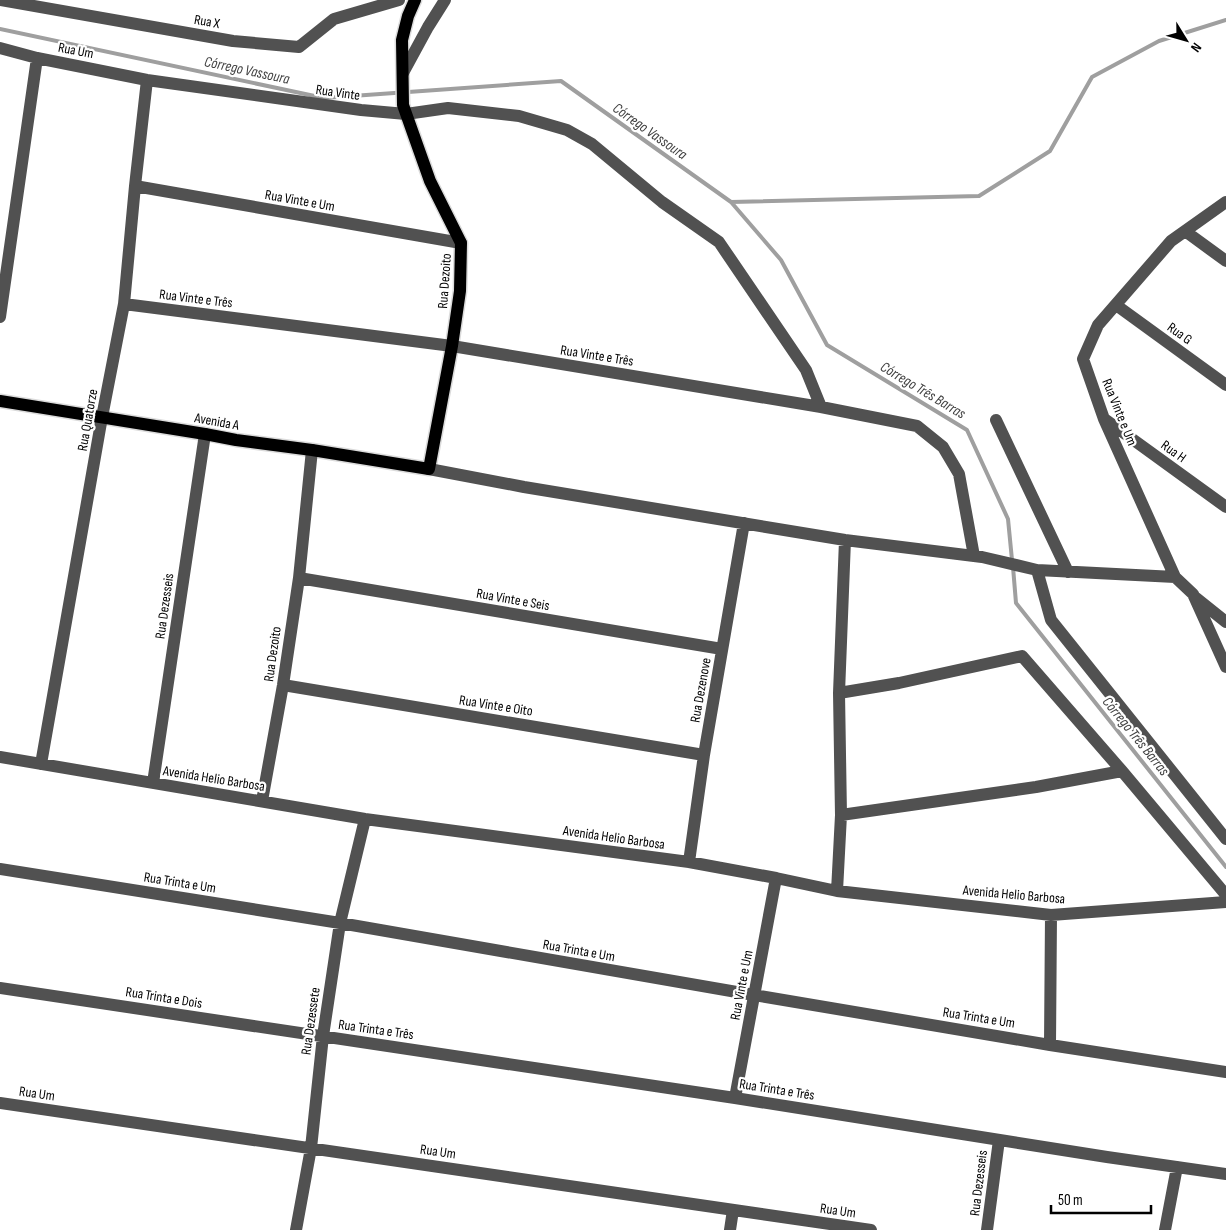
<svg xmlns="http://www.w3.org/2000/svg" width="1226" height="1230" font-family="'Sofia Sans Condensed',sans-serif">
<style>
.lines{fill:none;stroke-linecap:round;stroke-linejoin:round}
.stream{stroke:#9f9f9f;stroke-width:4}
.major-casing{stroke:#dbdbdb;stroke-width:15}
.minor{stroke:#515151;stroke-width:12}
.major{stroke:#000;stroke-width:12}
.labels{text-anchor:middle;stroke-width:4.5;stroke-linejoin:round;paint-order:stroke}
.street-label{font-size:14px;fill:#000;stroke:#fff}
.water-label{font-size:15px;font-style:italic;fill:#404040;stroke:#fff}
</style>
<rect width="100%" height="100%" fill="#fff"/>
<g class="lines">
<path class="stream" d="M0 29 324 98 561 81 731 202 781 260 827 345 967 430 1008 519 1012 560
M731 202 979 196 1050 151 1092 77 1159 41 1226 20
M1013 567 1016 603 1226 867"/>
<g class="major-casing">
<path id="major" d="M0 401 205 434 236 440 312 450 429 469 452 346 460 291 461 243 430 181 403 105 402 40 408 16 415 0"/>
</g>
<path class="minor" d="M0 0 233 41 299 47 334 19 399 0
M0 48 37 58 147 80 361 110 406 114 448 108 519 116 567 130 592 144 662 202 719 242 806 370 821 407
M403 73 428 27 445 0
M135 186 461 243
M1226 202 1171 241 1098 325 1083 359 1104 419 1175 577 1193 594 1226 667
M1185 231 1226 261
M124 304 452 346 821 407 917 426 943 447 959 474 974 556
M1116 305 1226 385
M0 317 37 58
M996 420 1068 572
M1106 420 1226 507
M429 469 524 487 845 540 982 557 1037 570 1175 577
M1037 570 1051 620 1226 839
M299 578 722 649
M1196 598 1226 622
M283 685 704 755
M839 693 899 683 1022 656 1122 771 1226 895
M0 757 365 819 689 862 776 878 837 891 1051 915 1226 902
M41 764 102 417 124 304 135 186 147 80
M153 783 205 434
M262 801 283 685 299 578 312 450
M841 815 1036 787 1122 771
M689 862 704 755 744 523
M0 869 340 923 754 995 1050 1045 1226 1072
M837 891 841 815 839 693 845 540
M0 988 735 1098 1107 1157 1226 1174
M1050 1045 1051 915
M735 1098 776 878
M0 1103 871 1230
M296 1230 311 1148 323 1036 340 923 365 819
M730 1230 733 1210
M987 1230 999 1140
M1165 1230 1177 1167"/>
<use href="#major" class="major"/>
</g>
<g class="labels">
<g class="street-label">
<text transform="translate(207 21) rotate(10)" y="5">Rua X</text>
<text transform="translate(76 50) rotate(11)" y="5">Rua Um</text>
<text transform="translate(338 92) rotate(8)" y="5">Rua Vinte</text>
<text transform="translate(300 200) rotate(10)" y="5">Rua Vinte e Um</text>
<text transform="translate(444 281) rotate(-86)" y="5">Rua Dezoito</text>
<text transform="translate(196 298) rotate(7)" y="5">Rua Vinte e Três</text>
<text transform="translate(1180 333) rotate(36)" y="5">Rua G</text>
<text transform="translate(597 355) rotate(9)" y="5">Rua Vinte e Três</text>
<text transform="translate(1120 412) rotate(68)" y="5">Rua Vinte e Um</text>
<text transform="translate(87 420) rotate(-80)" y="5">Rua Quatorze</text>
<text transform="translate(217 421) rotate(10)" y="5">Avenida A</text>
<text transform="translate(1174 451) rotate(36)" y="5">Rua H</text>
<text transform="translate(513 599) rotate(10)" y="5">Rua Vinte e Seis</text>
<text transform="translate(164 606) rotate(-82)" y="5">Rua Dezesseis</text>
<text transform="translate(272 654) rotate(-82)" y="5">Rua Dezoito</text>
<text transform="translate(700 690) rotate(-80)" y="5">Rua Dezenove</text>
<text transform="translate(496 705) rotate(9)" y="5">Rua Vinte e Oito</text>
<text transform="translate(214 778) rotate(9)" y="5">Avenida Helio Barbosa</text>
<text transform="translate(614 837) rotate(8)" y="5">Avenida Helio Barbosa</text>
<text transform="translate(180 882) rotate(9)" y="5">Rua Trinta e Um</text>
<text transform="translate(1014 894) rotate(5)" y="5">Avenida Helio Barbosa</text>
<text transform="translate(579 950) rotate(10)" y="5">Rua Trinta e Um</text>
<text transform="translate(741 985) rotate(-79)" y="5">Rua Vinte e Um</text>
<text transform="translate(164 997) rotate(9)" y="5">Rua Trinta e Dois</text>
<text transform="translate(979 1017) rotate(9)" y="5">Rua Trinta e Um</text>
<text transform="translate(310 1021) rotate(-82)" y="5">Rua Dezessete</text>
<text transform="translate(376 1029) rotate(8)" y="5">Rua Trinta e Três</text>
<text transform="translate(777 1089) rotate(9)" y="5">Rua Trinta e Três</text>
<text transform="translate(37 1093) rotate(8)" y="5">Rua Um</text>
<text transform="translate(438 1151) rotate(8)" y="5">Rua Um</text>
<text transform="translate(978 1183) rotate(-83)" y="5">Rua Dezesseis</text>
<text transform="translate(838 1210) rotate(8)" y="5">Rua Um</text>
</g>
<g class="water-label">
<text transform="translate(247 70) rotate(12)" y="5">Córrego Vassoura</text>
<text transform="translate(650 131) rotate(35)" y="5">Córrego Vassoura</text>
<text transform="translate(923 390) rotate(31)" y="5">Córrego Três Barras</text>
<text transform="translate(1136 736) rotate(51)" y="5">Córrego Três Barras</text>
</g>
</g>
<g transform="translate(1186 40) rotate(127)" stroke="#ffffff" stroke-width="4" paint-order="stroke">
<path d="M0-4L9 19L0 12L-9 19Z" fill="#000000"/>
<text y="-8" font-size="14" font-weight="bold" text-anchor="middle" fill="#000000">N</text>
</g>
<path d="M1051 1205v8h100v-8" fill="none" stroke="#000000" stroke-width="2.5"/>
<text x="1058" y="1205" font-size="15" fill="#000000" stroke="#ffffff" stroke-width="4" paint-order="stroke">50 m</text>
</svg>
